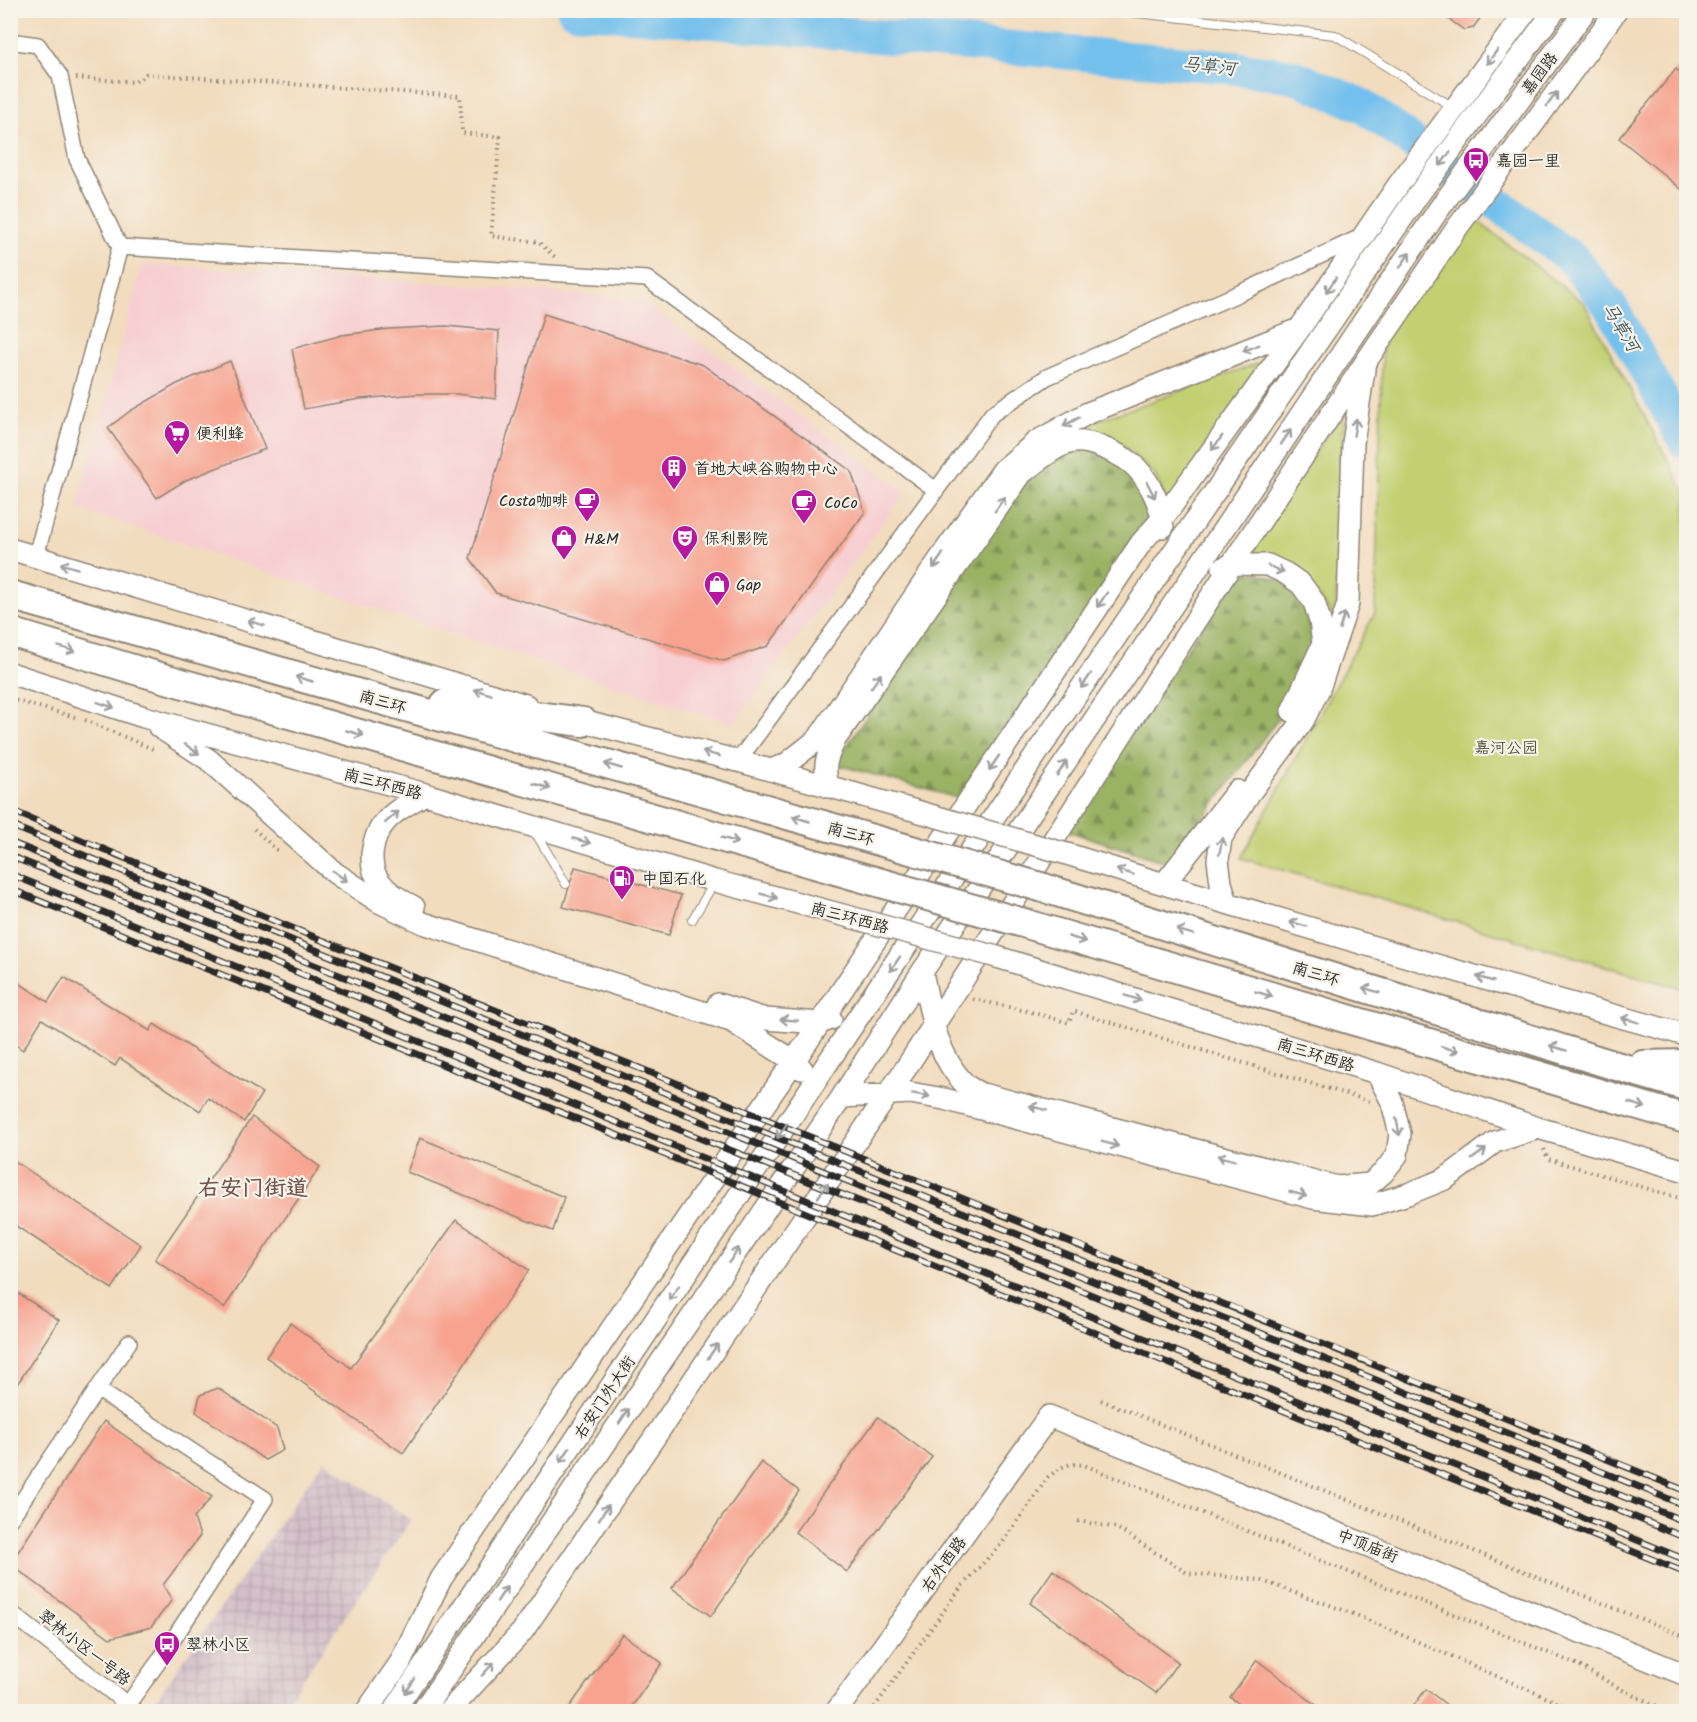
<svg xmlns="http://www.w3.org/2000/svg" width="1697" height="1722" font-family="Kalam,'LXGW WenKai TC',sans-serif">
<style>
.built{fill:#f7cfd3}
.industrial{fill:url(#industrial-grid)}
.green{fill:#c2d072;stroke:#767e4e;stroke-width:1.5}
.forest{fill:url(#forest-firs);stroke:#626e48;stroke-width:1.5}
.lines{fill:none;stroke-linecap:round;stroke-linejoin:round}
.river{stroke:#73c0ed;stroke-width:34}
.building{fill:#f7a38f}
.lane-casing{stroke:#8e8474;stroke-width:10}
.street-casing{stroke:#8e8474;stroke-width:18}
.secondary-casing{stroke:#8e8474;stroke-width:24}
.highway-casing{stroke:#8e8474;stroke-width:32}
.path{stroke:#8e8474;stroke-width:4;stroke-dasharray:1.5 4.5;stroke-linecap:butt}
.lane{stroke:#fff;stroke-width:8}
.street{stroke:#fff;stroke-width:15}
.secondary{stroke:#fff;stroke-width:21}
.highway{stroke:#fff;stroke-width:28}
.rail-casing{stroke:#2b2b2b;stroke-width:7}
.rail{stroke:#f7f3e8;stroke-width:4.5;stroke-dasharray:14;stroke-linecap:butt}
.secondary-bridge-casing{stroke:#8e8474;stroke-width:24;stroke-linecap:butt}
.highway-bridge-casing{stroke:#8e8474;stroke-width:32;stroke-linecap:butt}
.secondary-bridge{stroke:#fff;stroke-width:21}
.highway-bridge{stroke:#fff;stroke-width:28}
.oneway{stroke:#a0a0a0}
.labels{text-anchor:middle;stroke-width:4.5;stroke-linejoin:round;paint-order:stroke}
.street-label{font-size:16px;fill:#2b2b2b;stroke:#f7f3e8}
.poi-label{font-size:16px;fill:#2b2b2b;stroke:#f7f3e8;text-anchor:start}
.park-label{font-size:16px;fill:#51543d;stroke:#f7f3e8}
.water-label{font-size:18px;font-style:italic;fill:#415865;stroke:#f7f3e8}
.district-label{font-size:22px;font-weight:bold;fill:#72554e;stroke:#f7f3e8}
</style>
<defs>
<pattern id="industrial-grid" width="8" height="8" patternUnits="userSpaceOnUse" patternTransform="scale(1.5)"><rect width="8" height="8" fill="#d2bdc7"/><path d="M0 4h8M4 0v8" fill="none" stroke="#b4a3ab"/></pattern>
<pattern id="forest-firs" width="22" height="20" patternUnits="userSpaceOnUse" patternTransform="scale(1.5)"><rect width="22" height="20" fill="#99b264"/><path d="M5 1l3.5 6h-7zM16 11l3.5 6h-7z" fill="#7d9153"/></pattern>
</defs>
<rect width="100%" height="100%" fill="#f7f3e8"/>
<filter id="ink" filterUnits="userSpaceOnUse"><feTurbulence type="fractalNoise" baseFrequency=".0167" numOctaves="2"/><feDisplacementMap in="SourceGraphic" scale="12" xChannelSelector="R" yChannelSelector="G"/><feConvolveMatrix kernelMatrix="1 2 1 2 8 2 1 2 1" color-interpolation-filters="sRGB"/></filter>
<filter id="wash" filterUnits="userSpaceOnUse"><feTurbulence type="fractalNoise" baseFrequency=".008" numOctaves="4" result="noise"/><feDisplacementMap in="SourceGraphic" scale="24" xChannelSelector="R" yChannelSelector="G"/><feGaussianBlur stdDeviation="1.35" result="paint"/><feColorMatrix in="noise" values="0 0 0 0 0 0 0 0 0 0 0 0 0 0 0 0 0 1.4 0 .05"/><feComposite in="paint" operator="in"/></filter>
<g filter="url(#wash)">
<rect width="100%" height="100%" fill="#f2dcbe"/>
<path class="built" d="M142 264 491 287 640 300 906 492 733 724 404 618 77 508Z"/>
<path class="industrial" d="M324 1460 411 1520 281 1711H257L245 1703 238 1711H171L155 1701Z"/>
<path class="green" d="M1476 220 1584 303 1686 494V990L1241 858 1375 613 1383 333Z
M1267 360 1168 505 1155 475 1121 444 1082 426Z
M1344 411 1335 619 1309 583 1244 555Z"/>
<path class="forest" d="M1088 447 1127 466 1147 495V523L957 798 835 764 1025 477 1049 459Z
M1255 572 1283 581 1309 608 1318 643 1285 710 1169 863 1065 830 1236 576Z"/>
<g class="lines">
<path class="river" d="M574 10 1221 66 1293 76 1363 106 1573 259 1613 310 1686 443"/>
</g>
<g id="blocks">
<path class="building" d="M1436 10H1486L1473 28 1464 30Z
M1676 69 1686 77V193L1619 138Z
M544 314 703 365 851 471 865 512 768 646 724 661 496 593 470 558Z
M446 326 499 331 496 399 457 394H417L360 399 304 409 292 349 342 335 389 329Z
M230 361 265 449 186 480 157 498 108 428 130 411 177 384Z
M575 867 681 895 669 935 563 907Z
M10 977 48 1002 64 977 150 1031 154 1024 262 1093 244 1122 208 1098 200 1111 120 1058 115 1066 42 1019 23 1050 10 1041Z
M252 1117 320 1167 224 1308 155 1259Z
M420 1138 564 1197 553 1231 407 1172Z
M10 1158 141 1245 112 1289 10 1222Z
M456 1220 529 1270 403 1453 266 1357 290 1323 351 1368Z
M10 1288 59 1320 18 1383 10 1378Z
M218 1388 277 1428 283 1450 265 1460 196 1412 200 1395Z
M878 1417 932 1457 847 1572 795 1532Z
M104 1421 212 1497 194 1518 200 1536 163 1585 172 1600 151 1627 110 1638 10 1564Z
M761 1462 799 1491 711 1616 672 1588Z
M1053 1570 1178 1662 1156 1693 1030 1603Z
M622 1634 662 1663 628 1712H566Z
M1257 1660 1325 1712H1250L1230 1697Z
M1426 1689 1456 1712H1409Z"/>
</g>
</g>
<g filter="url(#ink)">
<use href="#blocks" fill-opacity="0" stroke="#8e8474" stroke-width="1.5"/>
<g class="lines">
<g class="lane-casing">
<path id="lane" d="M1110 10 1335 35 1453 107
M535 832 566 884
M692 920 714 883"/>
</g>
<g class="street-casing">
<path id="street" d="M10 41 38 45 60 76 77 159 120 247
M36 556 120 247 647 279 936 490
M738 761 992 414 1047 377 1249 289 1363 236
M97 1389 265 1499 159 1661 128 1704
M10 1519 129 1342
M10 1612 137 1712"/>
</g>
<g class="secondary-casing">
<path id="secondary" d="M10 549 526 705
M1223 568 1232 564 1268 565 1285 573 1301 584 1314 602 1320 621 1323 644 1292 711
M10 673 144 717 425 794 715 881 850 917
M570 718 738 761 920 812
M159 727 209 760 335 873 379 902 423 923 731 1021 794 1061 802 1069
M770 770 785 765 818 739 948 547 1003 470 1036 442 1088 413 1299 329
M828 787C823 765 826 758 836 738L1022 473C1034 464 1055 446 1069 443 1080 440 1091 443 1101 447 1111 451 1122 456 1130 462 1148 476 1162 506 1163 527
M1067 854C1272 918 1479 979 1686 1035
M1164 884 1237 791
M1227 903 1221 883 1218 860 1221 838 1249 794 1303 721 1319 689 1348 604 1353 443 1364 370
M414 907C402 901 388 893 380 882 366 865 372 836 386 821 396 809 412 802 425 794
M997 957 1377 1073 1538 1128 1686 1171
M922 972C930 1010 936 1054 963 1082 967 1087 974 1090 979 1093L1337 1187 1370 1184 1383 1173 1397 1155 1400 1134 1392 1102 1377 1073
M718 1004 765 1019 820 1023 831 1019
M842 1097 910 1093 944 1099 1313 1198 1372 1205 1408 1194 1445 1179 1495 1142 1538 1128
M366 1712 400 1663 441 1579 820 1023 1141 543 1163 518 1300 328 1399 184 1527 10
M393 1712 865 1007 1166 563 1416 198 1473 120 1555 10
M422 1712 842 1097 922 972 1183 590 1439 209 1586 10
M448 1712 522 1632 906 1068 1232 564 1365 363 1457 228 1617 10
M836 1712 1049 1416 1686 1675"/>
</g>
<g class="highway-casing">
<path id="highway" d="M10 595 897 846
M10 632 139 671 874 881
M445 704 583 722
M1044 888 1613 1065 1686 1086
M1020 922 1686 1119
M1643 1065 1686 1064"/>
</g>
<path class="path" d="M76 78 135 82 146 74 460 96 462 133 500 137 491 236 538 242 555 257
M10 699 75 717
M85 720 155 750
M254 829 279 852
M973 999 1035 1013 1069 1023 1073 1011 1369 1101
M1544 1149 1548 1159 1686 1200
M1101 1400 1686 1637
M1078 1521 1117 1528 1187 1573 1260 1580 1349 1612 1580 1712
M871 1712 961 1587 1003 1542 1048 1477 1060 1468 1065 1466 1071 1464 1084 1465 1574 1663 1630 1694 1671 1712"/>
<use href="#lane" class="lane"/>
<use href="#street" class="street"/>
<use href="#secondary" class="secondary"/>
<use href="#highway" class="highway"/>
<g class="rail-casing">
<path id="rail" d="M10 810C103 848 195 888 287 926 753 1115 1221 1301 1686 1491
M10 825 646 1085 1012 1232 1686 1506
M10 842 718 1128 1210 1329 1686 1522
M10 856 190 928 707 1141 982 1250 1686 1538
M10 874 1686 1560
M10 889 688 1164 1250 1397 1686 1573"/>
</g>
<use href="#rail" class="rail"/>
<g class="secondary-bridge-casing">
<path id="secondary-bridge" d="M920 812 1067 854
M850 917 997 957"/>
</g>
<g class="highway-bridge-casing">
<path id="highway-bridge" d="M897 846 1044 888
M874 881 1020 922"/>
</g>
<use href="#secondary-bridge" class="secondary-bridge"/>
<use href="#highway-bridge" class="highway-bridge"/>
</g>
<defs><path id="oneway-shaft" d="M-6 0H5M1.5-3L5.5 0L1.5 3" fill="none" stroke-width="1.6" stroke-linecap="round" stroke-linejoin="round" transform="scale(1.5)"/></defs>
<g class="oneway">
<use href="#oneway-shaft" transform="translate(1492 57) rotate(127)"/>
<use href="#oneway-shaft" transform="translate(1552 99) rotate(-54)"/>
<use href="#oneway-shaft" transform="translate(1445 159) rotate(126)"/>
<use href="#oneway-shaft" transform="translate(1405 260) rotate(-56)"/>
<use href="#oneway-shaft" transform="translate(1331 285) rotate(125)"/>
<use href="#oneway-shaft" transform="translate(1251 348) rotate(158)"/>
<use href="#oneway-shaft" transform="translate(1071 422) rotate(151)"/>
<use href="#oneway-shaft" transform="translate(1355 427) rotate(-81)"/>
<use href="#oneway-shaft" transform="translate(1286 437) rotate(-56)"/>
<use href="#oneway-shaft" transform="translate(1217 443) rotate(126)"/>
<use href="#oneway-shaft" transform="translate(1151 490) rotate(63)"/>
<use href="#oneway-shaft" transform="translate(1000 504) rotate(-55)"/>
<use href="#oneway-shaft" transform="translate(938 561) rotate(124)"/>
<use href="#oneway-shaft" transform="translate(69 566) rotate(-163)"/>
<use href="#oneway-shaft" transform="translate(1276 569) rotate(23)"/>
<use href="#oneway-shaft" transform="translate(1102 600) rotate(124)"/>
<use href="#oneway-shaft" transform="translate(1342 621) rotate(-73)"/>
<use href="#oneway-shaft" transform="translate(256 623) rotate(-163)"/>
<use href="#oneway-shaft" transform="translate(67 649) rotate(17)"/>
<use href="#oneway-shaft" transform="translate(304 679) rotate(-164)"/>
<use href="#oneway-shaft" transform="translate(876 681) rotate(-55)"/>
<use href="#oneway-shaft" transform="translate(1086 681) rotate(124)"/>
<use href="#oneway-shaft" transform="translate(483 692) rotate(-163)"/>
<use href="#oneway-shaft" transform="translate(106 705) rotate(18)"/>
<use href="#oneway-shaft" transform="translate(355 733) rotate(16)"/>
<use href="#oneway-shaft" transform="translate(192 749) rotate(34)"/>
<use href="#oneway-shaft" transform="translate(711 754) rotate(-166)"/>
<use href="#oneway-shaft" transform="translate(994 763) rotate(124)"/>
<use href="#oneway-shaft" transform="translate(613 766) rotate(-164)"/>
<use href="#oneway-shaft" transform="translate(1062 768) rotate(-56)"/>
<use href="#oneway-shaft" transform="translate(542 786) rotate(16)"/>
<use href="#oneway-shaft" transform="translate(392 817) rotate(-41)"/>
<use href="#oneway-shaft" transform="translate(801 819) rotate(-164)"/>
<use href="#oneway-shaft" transform="translate(730 840) rotate(16)"/>
<use href="#oneway-shaft" transform="translate(582 841) rotate(17)"/>
<use href="#oneway-shaft" transform="translate(1221 846) rotate(-78)"/>
<use href="#oneway-shaft" transform="translate(1125 872) rotate(-163)"/>
<use href="#oneway-shaft" transform="translate(340 876) rotate(36)"/>
<use href="#oneway-shaft" transform="translate(769 896) rotate(15)"/>
<use href="#oneway-shaft" transform="translate(1298 924) rotate(-164)"/>
<use href="#oneway-shaft" transform="translate(1185 932) rotate(-163)"/>
<use href="#oneway-shaft" transform="translate(1077 939) rotate(16)"/>
<use href="#oneway-shaft" transform="translate(895 964) rotate(124)"/>
<use href="#oneway-shaft" transform="translate(1485 979) rotate(-164)"/>
<use href="#oneway-shaft" transform="translate(1371 990) rotate(-163)"/>
<use href="#oneway-shaft" transform="translate(1264 994) rotate(16)"/>
<use href="#oneway-shaft" transform="translate(1133 998) rotate(17)"/>
<use href="#oneway-shaft" transform="translate(789 1020) rotate(-176)"/>
<use href="#oneway-shaft" transform="translate(1630 1020) rotate(-165)"/>
<use href="#oneway-shaft" transform="translate(1558 1048) rotate(-163)"/>
<use href="#oneway-shaft" transform="translate(1450 1049) rotate(16)"/>
<use href="#oneway-shaft" transform="translate(921 1095) rotate(10)"/>
<use href="#oneway-shaft" transform="translate(1637 1105) rotate(16)"/>
<use href="#oneway-shaft" transform="translate(1038 1108) rotate(-165)"/>
<use href="#oneway-shaft" transform="translate(1398 1127) rotate(79)"/>
<use href="#oneway-shaft" transform="translate(782 1131) rotate(124)"/>
<use href="#oneway-shaft" transform="translate(1110 1144) rotate(15)"/>
<use href="#oneway-shaft" transform="translate(1479 1154) rotate(-36)"/>
<use href="#oneway-shaft" transform="translate(1226 1158) rotate(-165)"/>
<use href="#oneway-shaft" transform="translate(823 1190) rotate(-56)"/>
<use href="#oneway-shaft" transform="translate(1298 1194) rotate(15)"/>
<use href="#oneway-shaft" transform="translate(734 1255) rotate(-56)"/>
<use href="#oneway-shaft" transform="translate(674 1293) rotate(124)"/>
<use href="#oneway-shaft" transform="translate(713 1351) rotate(-56)"/>
<use href="#oneway-shaft" transform="translate(624 1416) rotate(-56)"/>
<use href="#oneway-shaft" transform="translate(565 1455) rotate(124)"/>
<use href="#oneway-shaft" transform="translate(604 1512) rotate(-56)"/>
<use href="#oneway-shaft" transform="translate(502 1594) rotate(-56)"/>
<use href="#oneway-shaft" transform="translate(488 1669) rotate(-47)"/>
<use href="#oneway-shaft" transform="translate(410 1686) rotate(124)"/>
</g>
</g>
<defs>
<g id="bus-pin" transform="scale(1.35)"><path d="M0 17L-7.5 6A9.5 9.5 0 1 1 7.5 6Z" fill="#b5179e" stroke="#f7f3e8"/><path d="M-5-6H5V4H4V6H2V4H-2V6H-4V4H-5ZM-3.5-4V0h7V-4ZM-3.5 1.2v1.5H-2V1.2ZM2 1.2v1.5H3.5V1.2Z" fill="#fff"/></g>
<g id="supermarket-pin" transform="scale(1.35)"><path d="M0 17L-7.5 6A9.5 9.5 0 1 1 7.5 6Z" fill="#b5179e" stroke="#f7f3e8"/><path d="M-6-5.5h2.5l.6 2H6L4.5 2H-2.5L-4.4-4H-6ZM-1.5 3.2a1.3 1.3 0 1 0 .1 0ZM3 3.2a1.3 1.3 0 1 0 .1 0Z" fill="#fff"/></g>
<g id="building-pin" transform="scale(1.35)"><path d="M0 17L-7.5 6A9.5 9.5 0 1 1 7.5 6Z" fill="#b5179e" stroke="#f7f3e8"/><path d="M-4-6H4V6H1V3H-1V6H-4ZM-2.5-4.3h1.7v1.8h-1.7ZM.8-4.3h1.7v1.8H.8ZM-2.5-1h1.7V.8h-1.7ZM.8-1h1.7V.8H.8Z" fill="#fff"/></g>
<g id="cafe-pin" transform="scale(1.35)"><path d="M0 17L-7.5 6A9.5 9.5 0 1 1 7.5 6Z" fill="#b5179e" stroke="#f7f3e8"/><path d="M-5.5-4.5H6V0H3Q3 3.5 0 3.5H-2.5Q-5.5 3.5-5.5 0ZM3-3.2v2h1.7v-2ZM-6 4.5H4V6H-6Z" fill="#fff"/></g>
<g id="shop-pin" transform="scale(1.35)"><path d="M0 17L-7.5 6A9.5 9.5 0 1 1 7.5 6Z" fill="#b5179e" stroke="#f7f3e8"/><path d="M-5-2.5h2.3a2.7 3.5 0 0 1 5.4 0H5L5.5 6h-11ZM-1.5-2.5h3a1.5 2.3 0 0 0-3 0Z" fill="#fff"/></g>
<g id="theatre-pin" transform="scale(1.35)"><path d="M0 17L-7.5 6A9.5 9.5 0 1 1 7.5 6Z" fill="#b5179e" stroke="#f7f3e8"/><path d="M-5-5.5Q0-4 5-5.5V0Q5 5 0 6Q-5 5-5 0ZM-3.3-2.5H-1v1.5H-3.3ZM1-2.5H3.3v1.5H1ZM-2.8 1Q0 5.5 2.8 1Z" fill="#fff"/></g>
<g id="fuel-pin" transform="scale(1.35)"><path d="M0 17L-7.5 6A9.5 9.5 0 1 1 7.5 6Z" fill="#b5179e" stroke="#f7f3e8"/><path d="M-5.5-6h7V0h2V4h1.3V-2.5L3-4.5l.8-.8L6-3V5H2.5V1h-1V6h-7ZM-4.2-4.7v3.2H.2V-4.7Z" fill="#fff"/></g>
</defs>
<g fill-rule="evenodd">
<use href="#bus-pin" x="1476" y="160"/>
<use href="#supermarket-pin" x="177" y="433"/>
<use href="#building-pin" x="674" y="468"/>
<use href="#cafe-pin" x="587" y="500"/>
<use href="#cafe-pin" x="804" y="502"/>
<use href="#shop-pin" x="564" y="538"/>
<use href="#theatre-pin" x="685" y="538"/>
<use href="#shop-pin" x="717" y="584"/>
<use href="#fuel-pin" x="622" y="878"/>
<use href="#bus-pin" x="167" y="1644"/>
</g>
<g class="labels">
<g class="street-label">
<text transform="translate(1539 73) rotate(-53)" y="6">嘉园路</text>
<text transform="translate(383 701) rotate(16)" y="6">南三环</text>
<text transform="translate(383 783) rotate(15)" y="6">南三环西路</text>
<text transform="translate(851 833) rotate(16)" y="6">南三环</text>
<text transform="translate(850 917) rotate(15)" y="6">南三环西路</text>
<text transform="translate(1316 973) rotate(17)" y="6">南三环</text>
<text transform="translate(1316 1054) rotate(17)" y="6">南三环西路</text>
<text transform="translate(604 1397) rotate(-56)" y="6">右安门外大街</text>
<text transform="translate(1368 1545) rotate(22)" y="6">中顶庙街</text>
<text transform="translate(943 1564) rotate(-54)" y="6">右外西路</text>
<text transform="translate(85 1647) rotate(38)" y="6">翠林小区一号路</text>
</g>
<g class="poi-label">
<text x="1496" y="166">嘉园一里</text>
<text x="196" y="439">便利蜂</text>
<text x="694" y="474">首地大峡谷购物中心</text>
<text x="568" y="506" text-anchor="end">Costa咖啡</text>
<text x="824" y="508">CoCo</text>
<text x="584" y="544">H&amp;M</text>
<text x="704" y="544">保利影院</text>
<text x="736" y="590">Gap</text>
<text x="642" y="884">中国石化</text>
<text x="186" y="1650">翠林小区</text>
</g>
<g class="park-label">
<text x="1506" y="753">嘉河公园</text>
</g>
<g class="water-label">
<text transform="translate(1209 66) rotate(6)" y="6">马草河</text>
<text transform="translate(1621 327) rotate(59)" y="6">马草河</text>
</g>
<g class="district-label">
<text x="253" y="1195">右安门街道</text>
</g>
</g>
<rect width="1697" height="1722" fill="none" stroke="#f7f3e8" stroke-width="36"/>
</svg>
